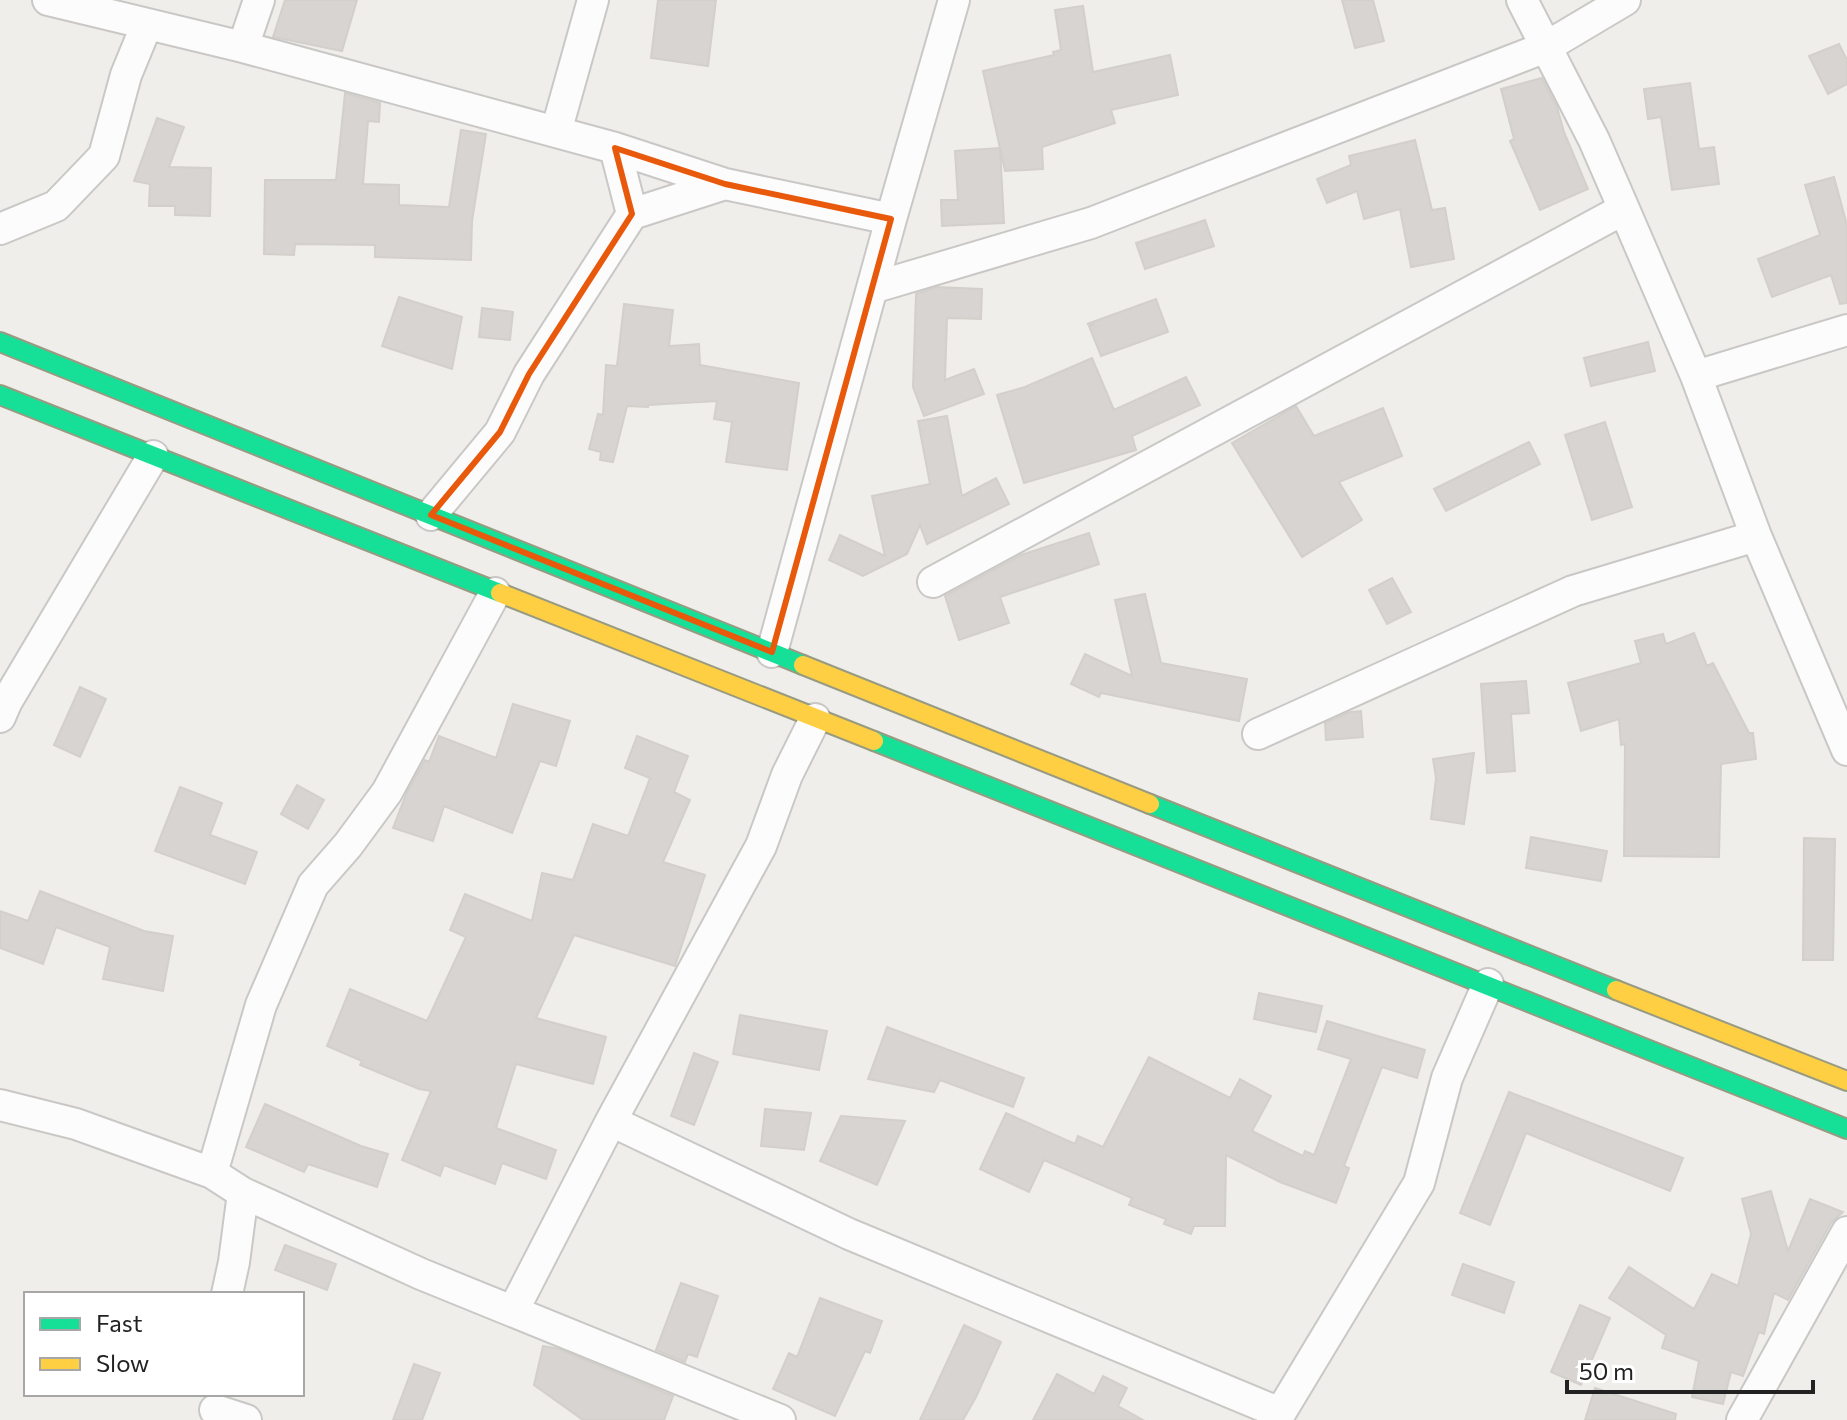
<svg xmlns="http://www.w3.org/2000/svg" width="1847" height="1420" font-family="Commissioner,sans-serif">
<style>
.building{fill:#d7d4d1;stroke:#d3d0cb;stroke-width:2}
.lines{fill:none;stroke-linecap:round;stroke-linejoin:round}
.street-casing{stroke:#c9c8c6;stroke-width:34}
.fast-casing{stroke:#989b81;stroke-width:22}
.slow-casing{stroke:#989b81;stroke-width:22}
.street{stroke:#fdfcfc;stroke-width:30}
.fast{stroke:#16e098;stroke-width:18}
.slow{stroke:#ffcf43;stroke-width:18}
.marked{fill:none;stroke:#e8590c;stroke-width:6;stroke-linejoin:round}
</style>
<rect width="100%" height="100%" fill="#f0eeea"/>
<path class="building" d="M285 0H357L342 51 273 37Z
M658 0H716L708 66 651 58Z
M1342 0H1373L1384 41 1355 48Z
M1083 6 1093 72 1170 55 1178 95 1111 110 1115 123 1042 147 1043 169 1005 171 983 71 1054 55 1053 52 1061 50 1055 10Z
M1839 44 1847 60V84L1828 94 1809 56Z
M1542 78 1557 107 1564 132 1588 189 1540 210 1510 141 1514 139 1501 89Z
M1690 83 1699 149 1714 147 1719 184 1672 190 1661 117 1648 119 1644 89Z
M345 93 380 103 379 122 368 121 363 184 399 185V205L449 207 461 130 486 134 472 221 471 260 375 257V245L295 244 294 255 264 254 265 180H336Z
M157 118 184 127 169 167 211 168 210 216 175 215V206H149L150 184 134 181Z
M1415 140 1432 210 1445 208 1454 259 1411 267 1400 209 1364 219 1357 191 1327 203 1317 179 1351 165 1349 156Z
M1000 148 1004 223 942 226 941 200H958L955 151Z
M1834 177 1847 225V303L1840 304 1831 275 1772 297 1758 259 1820 235 1805 185Z
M1205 220 1214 246 1145 269 1136 243Z
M937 287 982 289 981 319 947 318 945 380 974 369 984 394 924 416 913 387 916 294Z
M399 297 462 317 452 369 382 346Z
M1156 299 1168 332 1101 356 1089 326 1094 324H1087Z
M624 304 673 310 669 346 699 344 700 365 799 383 787 470 726 462 732 422 714 419 717 401 648 405V407L627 406 613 462 600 460 601 452 589 449 598 414 603 415 606 365 617 366Z
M482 308 513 312 510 340 479 337Z
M1648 342 1655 371 1591 386 1584 358Z
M1092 358 1114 410 1186 377 1200 405 1132 436 1136 450 1024 483 997 395 1025 387Z
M1296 406 1314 436 1383 408 1402 456 1339 482 1362 520 1302 557 1232 443Z
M947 416 962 496 996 478 1009 504 927 544 920 525 907 554 863 576 829 560 840 535 885 556 872 496 930 484 918 421Z
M1605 422 1632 507 1592 520 1565 435Z
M1529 442 1540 464 1446 511 1434 489Z
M1089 533 1099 564 1000 597 1009 623 959 640 945 596 1021 555Z
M1392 578 1411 612 1387 624 1369 590Z
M1145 594 1161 663 1247 679 1239 721 1101 693 1099 697 1071 684 1085 654 1132 676 1115 600Z
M1694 633 1707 666 1713 663 1749 733H1753L1756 759 1721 764 1719 857 1624 856 1625 744 1621 745 1619 719 1581 731 1568 683 1641 663 1635 641 1663 634 1666 644Z
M1526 681 1529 713 1511 714 1515 771 1487 773 1481 684Z
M80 687 106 699 80 757 54 745Z
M513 704 570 721 556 766 540 761 512 833 444 806 433 841 393 828 407 792 425 760 429 762 439 736 496 758Z
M1361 711 1363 737 1326 740 1325 723 1350 712Z
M637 736 688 756 674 792 690 800 663 862 705 875 675 966 574 935 536 1018 606 1037 593 1084 516 1064 496 1128 556 1150 546 1179 502 1163 495 1184 444 1165 440 1176 402 1160 431 1091 419 1089 360 1065 362 1061 327 1046 350 989 427 1021 466 937 450 930 465 894 532 921 542 873 573 880 593 824 628 836 650 778 625 768Z
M1474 753 1464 824 1431 819 1436 778 1433 759Z
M297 785 324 800 308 829 281 814Z
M180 787 222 803 210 835 257 852 245 884 155 851Z
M1531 837 1607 851 1601 881 1526 868Z
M1804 838 1835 839 1833 960H1803Z
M40 891 144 931 173 936 163 991 103 979 110 947 56 927 43 964 0 948V911L28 921Z
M1259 993 1322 1006 1316 1032 1254 1019Z
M740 1015 827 1031 819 1070 733 1054Z
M1327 1021 1425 1050 1417 1078 1382 1067 1344 1166 1349 1168 1336 1203 1280 1182 1226 1155 1225 1226H1194L1191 1234 1164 1224 1166 1219 1129 1205 1132 1198 1044 1160 1029 1192 980 1169 1006 1113 1075 1144 1078 1136 1103 1147 1149 1057 1230 1098 1240 1079 1271 1096 1252 1131 1303 1156 1305 1151 1314 1155 1351 1059 1318 1049Z
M887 1027 1024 1078 1013 1107 940 1080 934 1092 868 1079Z
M694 1053 718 1062 694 1125 671 1116Z
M1509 1092 1683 1158 1670 1191 1526 1133 1490 1225 1460 1213Z
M265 1104 361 1146 388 1154 377 1187 308 1164 304 1172 246 1147Z
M765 1109 811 1113 804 1150 761 1146Z
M841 1116 905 1121 877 1185 820 1161Z
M1771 1191 1788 1251 1810 1199 1843 1212 1831 1223 1788 1300 1774 1293 1764 1334 1759 1332 1743 1376 1731 1372 1723 1404 1692 1397 1699 1361 1662 1348 1666 1335 1609 1298 1629 1267 1694 1309 1712 1274 1738 1286 1751 1234 1742 1199Z
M285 1245 336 1264 327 1290 275 1270Z
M1463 1264 1514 1282 1504 1313 1452 1295Z
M681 1283 718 1296 697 1357 688 1354 685 1362 656 1350Z
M820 1298 882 1321 870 1353 865 1351 835 1416 773 1389 789 1353 797 1357Z
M1580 1305 1610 1318 1581 1385 1551 1372Z
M964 1325 1001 1342 976 1397 963 1420H920Z
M543 1346 559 1349 673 1396 664 1420H583L534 1385Z
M414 1364 440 1373 422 1420H393Z
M1057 1374 1094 1394 1103 1376 1127 1388 1118 1406 1143 1420H1033Z
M1595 1388 1676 1414 1675 1420H1585Z"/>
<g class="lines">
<g class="street-casing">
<path id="street" d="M48 0 243 47 615 148 725 184 891 219
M1522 0 1594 140 1624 209 1696 376 1756 536 1847 750
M243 47 259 0
M556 132 593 0
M615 148 632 214
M0 229 56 206 104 156 126 75 147 24
M872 288 1091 223 1546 47 1625 0
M1696 376 1847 330
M431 515 500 432 529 374 632 214 725 184
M933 582 1624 209
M772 652 891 219 954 0
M0 717 7 701 153 456
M1258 734 1573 591 1756 536
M0 1105 76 1124 212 1173 243 1193 421 1274 780 1420
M611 1121 849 1234 1280 1413
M212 1173 261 1005 313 885 348 845 387 792 495 593
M227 1294 234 1262 243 1193
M513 1311 611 1121 761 846 787 775 815 719
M215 1410 246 1420
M1276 1420 1419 1183 1447 1078 1488 984
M1742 1420 1847 1232"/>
</g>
<g class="fast-casing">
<path id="fast" d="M0 342 803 665
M0 395 500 593
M874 741 1847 1129
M1150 804 1616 990"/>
</g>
<g class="slow-casing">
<path id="slow" d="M500 593 874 741
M803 665 1150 804
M1616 990 1847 1081"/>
</g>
<use href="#street" class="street"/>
<use href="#fast" class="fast"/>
<use href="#slow" class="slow"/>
</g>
<path class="marked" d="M615 148 725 184 891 219 772 652 431 515 500 432 529 374 632 214Z"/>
<rect x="24" y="1292" width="280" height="104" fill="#ffffff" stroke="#a7a7a7" stroke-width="2"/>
<rect x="40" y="1318" width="40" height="12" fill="#16e098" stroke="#a7a7a7" stroke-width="2"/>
<text x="96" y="1332" font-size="24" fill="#222222">Fast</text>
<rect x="40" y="1358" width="40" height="12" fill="#ffcf43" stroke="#a7a7a7" stroke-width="2"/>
<text x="96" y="1372" font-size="24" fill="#222222">Slow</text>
<path d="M1567 1380v12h246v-12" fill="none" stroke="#222222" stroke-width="4"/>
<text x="1579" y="1380" font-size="24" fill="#222222" stroke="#ffffff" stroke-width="6" paint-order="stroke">50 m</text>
</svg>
